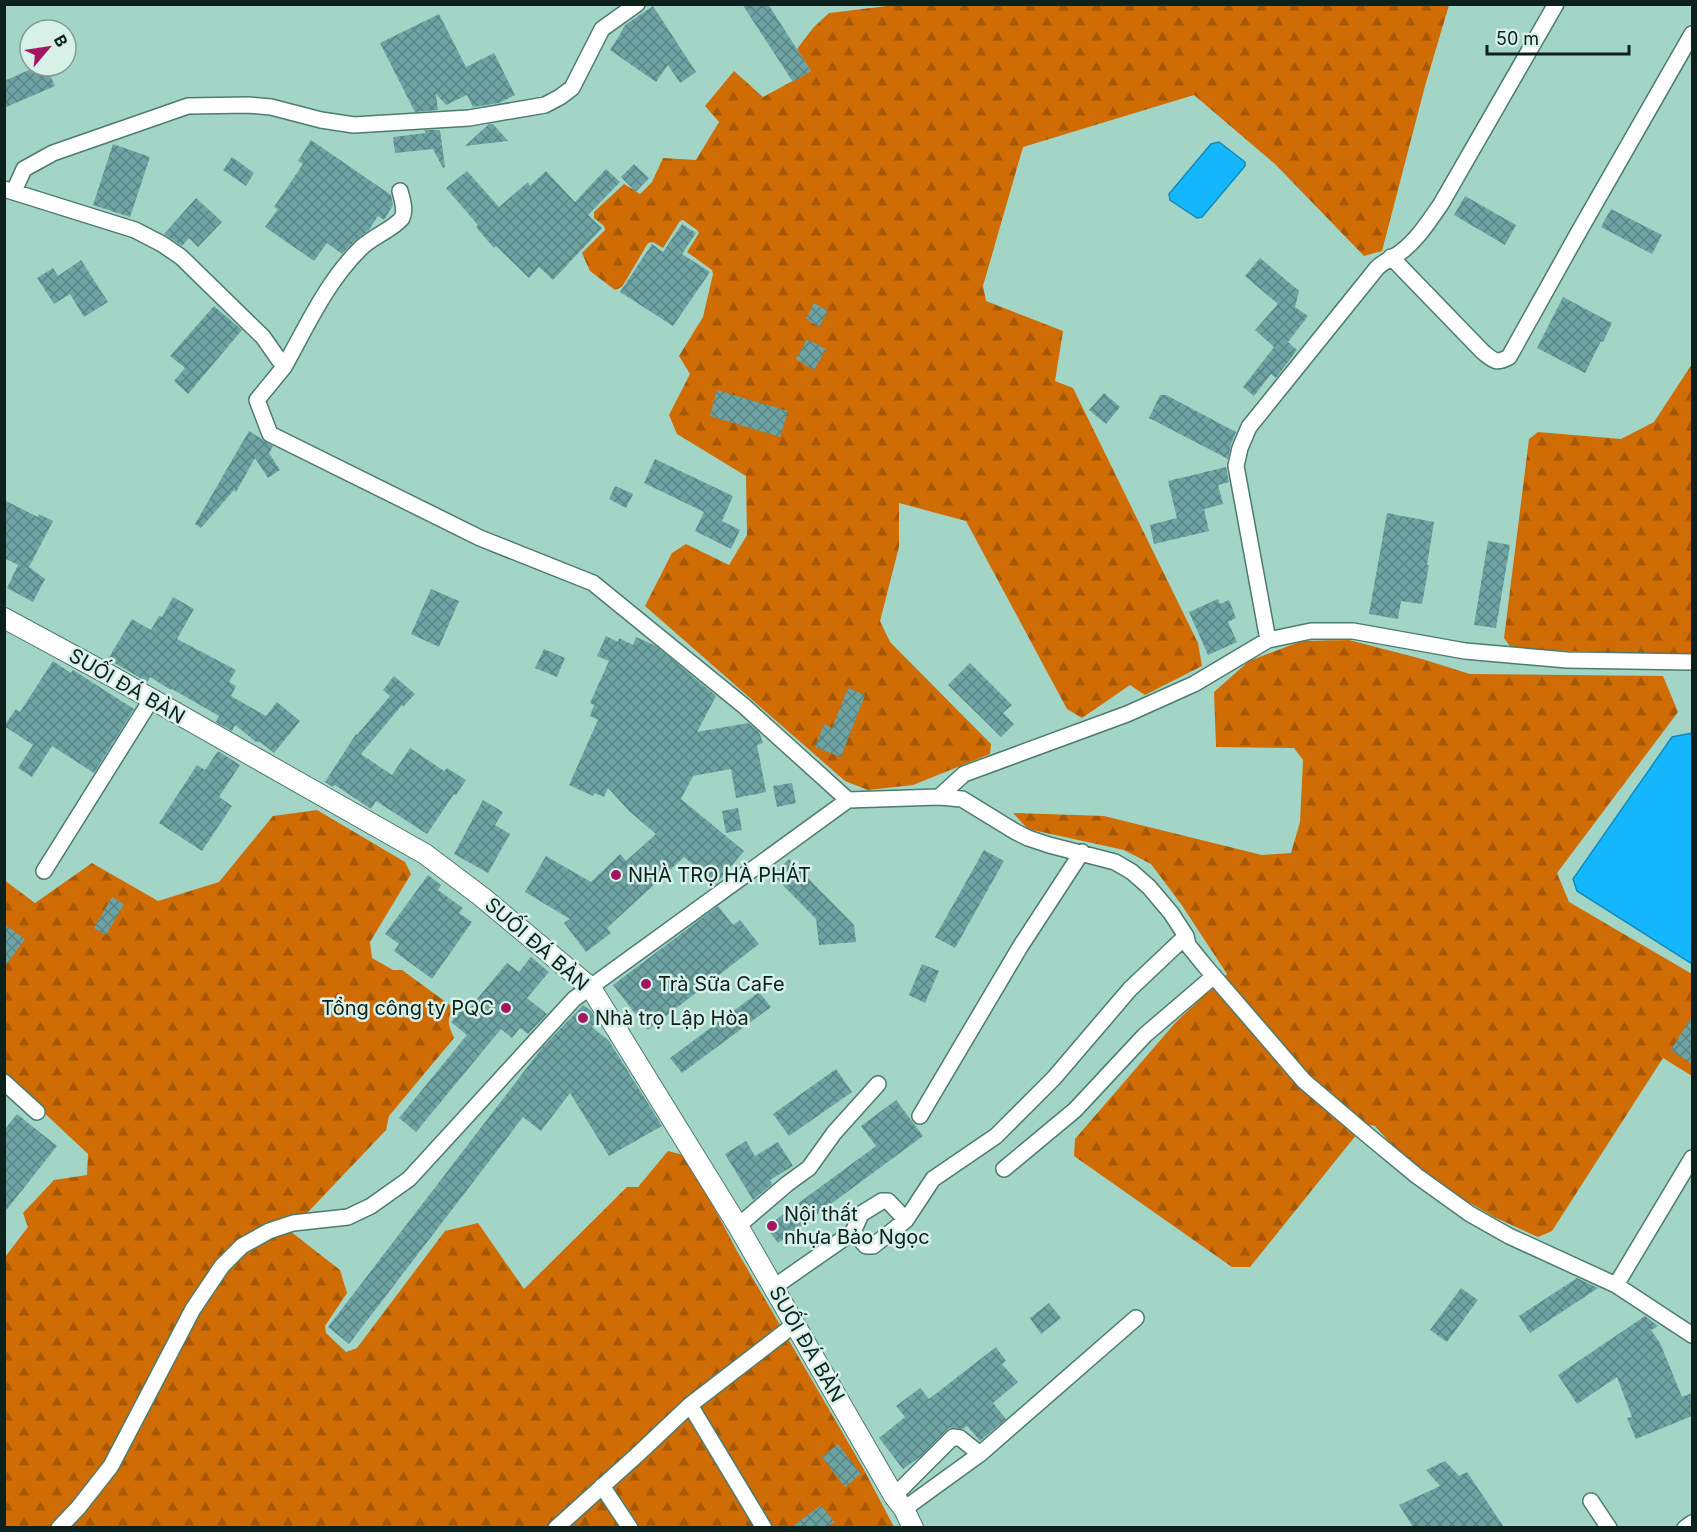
<svg xmlns="http://www.w3.org/2000/svg" width="1697" height="1532" font-family="Inter,sans-serif">
<style>
.forest{fill:url(#forest-firs)}
.water{fill:#14b7fd;stroke:#128aba;stroke-width:1.5}
.building{fill:url(#building-cross-hatch)}
.lines{fill:none;stroke-linecap:round;stroke-linejoin:round}
.minor-casing{stroke:#4c7b6f;stroke-width:18}
.tertiary-casing{stroke:#4c7b6f;stroke-width:22}
.minor{stroke:#fff;stroke-width:15}
.tertiary{stroke:#fff;stroke-width:20}
.poi-dot{fill:#a21760;stroke:#d7f0e8;stroke-width:2}
.labels{text-anchor:middle;stroke-width:5;stroke-linejoin:round;paint-order:stroke}
.street-label{font-size:20px;fill:#0d211c;stroke:#d7f0e8}
.poi-label{font-size:20px;fill:#0d211c;stroke:#d7f0e8;text-anchor:start}
</style>
<defs>
<pattern id="forest-firs" width="22" height="20" patternUnits="userSpaceOnUse" patternTransform="scale(1.5)"><rect width="22" height="20" fill="#cf6c04"/><path d="M5 1l3.5 6h-7zM16 11l3.5 6h-7z" fill="#a65805"/></pattern>
<pattern id="building-cross-hatch" width="8" height="8" patternUnits="userSpaceOnUse" patternTransform="scale(1.5)"><rect width="8" height="8" fill="#6ea3a3"/><path d="M0 0l8 8M0 8l8-8" fill="none" stroke="#598484"/></pattern>
</defs>
<rect width="100%" height="100%" fill="#a3d5c7"/>
<path class="forest" d="M904 4 1449 5 1425 86 1382 251 1364 256 1275 164 1194 95 1023 147 983 286 986 301 1063 331 1055 381 1073 388 1198 643 1202 666 1145 695 1130 685 1082 718 1067 709 966 521 899 503V547L880 621 890 642 991 744 990 754 913 785 868 790 845 781 645 606 672 553 686 544 729 565 747 535 746 476 677 434 669 415 690 374 679 356 703 317 713 274 712 270 687 252 699 233 697 230 683 220 680 221 663 248 653 242 648 243 622 287 615 290 590 271 582 253 605 230 604 226 594 218V212L624 184 640 194 652 182 663 158 696 160 719 122 705 106 734 71 763 97 811 71 797 49 813 28 829 13Z
M1692 364V655L1512 649 1504 638 1529 439 1538 432 1621 439 1654 422Z
M1349 640 1422 659 1470 674 1663 676 1678 712 1557 873 1569 902 1692 974V1076L1663 1058 1552 1231 1538 1237 1494 1217 1443 1187 1394 1147 1375 1126 1365 1124 1250 1267H1232L1074 1156 1075 1139 1176 1022 1227 974 1181 904 1151 864 1124 850 1028 829 1013 813 1104 816 1262 855 1291 853 1300 822 1303 760 1294 748 1216 747 1214 692 1249 661 1302 641Z
M317 810 405 862 411 874 370 942 372 958 393 970H402L454 1008C446 1021 448 1023 454 1038L389 1116 386 1130 290 1231 340 1270 347 1293 325 1326 326 1333 346 1352 357 1348 445 1231 478 1223 524 1289 627 1187H638L668 1151 687 1156 737 1251 863 1468 894 1527H5V1257L28 1227 23 1213 54 1180 87 1175 88 1154 5 1076 4 880 35 903 92 863 158 901 219 882 273 816Z"/>
<path class="water" d="M1219 142 1245 162V166L1202 217 1197 218 1170 200 1169 194 1211 144Z
M1692 733V964L1577 891 1573 879 1672 737Z"/>
<path class="building" d="M742 4H768L811 71 793 82Z
M653 6 696 72 680 83 668 65 656 82 610 50 619 36 625 25Z
M439 14 466 67 494 53 515 95 499 103 473 107 467 95 446 105 436 94 438 110 415 112 380 43Z
M38 66H46L55 86 4 108V81Z
M489 124H493L508 141 465 146Z
M424 130H440L445 167 443 168 433 149 395 153 393 137 426 133Z
M311 140 391 195 393 205 384 220 378 216 369 230 355 241 342 254 327 243 314 261 265 227 278 209 274 207 303 164 298 161Z
M113 144 150 157 130 217 93 205Z
M232 157 254 173 246 186 223 170Z
M634 164 649 178 636 192 621 177Z
M606 169 620 182 588 215 602 228 553 280 539 267 529 278 496 246 494 248 476 227 478 225 446 188 467 171 499 207 528 182 530 186 546 171 575 202Z
M1465 196 1516 225 1505 245 1454 215Z
M196 198 222 222 198 247 189 238 182 246 164 234Z
M1611 209 1662 235 1652 254 1601 227Z
M682 224 696 233 682 254 710 272 673 326 620 292 652 244 663 252Z
M1260 258 1299 291 1295 307 1308 316 1288 342 1297 350 1276 378 1271 374 1254 396 1243 387 1274 347 1255 330 1278 304 1245 276Z
M81 260 108 302 84 317 70 294 54 304 37 278 53 268 58 276Z
M1563 297 1612 323 1603 342 1601 341 1585 373 1537 348Z
M814 303 828 311 819 327 806 319Z
M214 306 242 330 188 394 174 381 185 368 170 356Z
M807 339 826 349 814 370 796 359Z
M717 390 788 411 780 437 710 416Z
M1104 393 1120 407 1106 424 1089 410Z
M1160 395H1166L1236 432 1231 444 1228 459 1149 418Z
M249 431 273 446 269 453 280 470 268 478 255 458 236 492 234 490 201 528 195 524Z
M655 459 733 496 722 521 740 530 731 549 695 531 704 512 644 483Z
M1226 467 1229 482 1218 485 1223 504 1204 509 1209 531 1154 544 1150 525 1177 518 1168 481Z
M615 486 633 494 626 508 609 499Z
M4 500 38 517 39 514 53 521 29 567 45 579 33 602 7 588 18 565 4 558Z
M1387 513 1434 522 1427 565H1429L1422 604 1401 601 1398 619 1369 614Z
M1488 541 1510 545 1496 628 1474 625Z
M431 589 459 601 439 647 411 634Z
M173 597 194 609 177 639 236 670 229 682 236 686 231 696 266 716 277 702 300 721 274 753 260 742H256L235 725 232 731 216 722 219 716 172 689 171 690 150 677 147 682 108 659 132 619 151 630 159 616 162 617Z
M1218 599 1220 604 1229 600 1236 618 1228 622 1237 642 1208 655 1189 612Z
M606 636 618 642 619 638 633 645 636 637 656 646 716 696 697 732 748 723 759 732 763 743 757 745 766 792 736 798 731 769 693 776 681 799 744 851 716 884 684 857 607 928 611 933 586 952 564 923 570 919 525 892 546 856 591 882 620 854 626 861 656 834 629 811 608 788 604 797 595 793 593 796 569 785 598 720 590 716 594 705 590 703 609 661 597 656Z
M544 649 565 658 557 677 535 668Z
M53 661 71 673 73 670 134 709 94 773 52 746 32 777 18 768 33 745 4 726 16 709 20 712Z
M970 663 1012 705 1003 713 1014 724 1001 737 948 685Z
M394 676 415 694 403 707 402 705 361 754 392 775 410 748 444 771 447 768 466 780 456 795 454 794 427 834 376 801 371 809 335 785 333 787 325 782 356 734 357 735 390 696 383 690Z
M848 688 865 695 841 757 815 747 824 724 832 728Z
M218 751 240 765 219 797 232 806 202 851 159 823 197 765 205 770Z
M792 783 796 803 777 807 773 786Z
M483 800 503 812 495 825 510 834 488 873 454 854Z
M738 808 742 830 726 833 722 811Z
M984 850 1004 861 955 948 935 937Z
M789 859 854 925 856 942 819 945 816 919 773 875Z
M428 875 441 885 438 890 463 908 459 913 472 922 432 979 394 951 399 944 385 934Z
M112 897 124 904 106 935 94 928Z
M718 906 733 925 740 920 759 944 648 1030 613 985Z
M4 924 25 939 4 967Z
M531 957 549 972 527 998 547 1014 528 1034 520 1028 512 1038 501 1029 416 1132 399 1118 467 1035 451 1022 464 1006 468 1010 507 963 519 972Z
M922 964 939 971 925 1003 909 995Z
M759 992 771 1007 682 1073 670 1058Z
M583 1005 591 1011 597 1020 592 1027 609 1041 662 1126 609 1156 570 1093 541 1131 523 1117 349 1344 328 1327 542 1048Z
M1692 1016V1064L1671 1050Z
M836 1069 852 1092 789 1136 773 1114Z
M896 1100 923 1136 778 1243 766 1227 876 1146 861 1126Z
M17 1114 57 1146 4 1213V1130Z
M746 1141 755 1156 778 1142 793 1166 770 1180 772 1184 753 1200 725 1154Z
M1577 1278 1598 1288 1530 1333 1519 1316Z
M1461 1288 1478 1300 1447 1342 1430 1330Z
M1049 1303 1061 1318 1041 1334 1030 1318Z
M1645 1316 1658 1326 1651 1330 1660 1343 1682 1397 1692 1393V1416L1636 1439 1627 1418 1632 1417 1617 1377 1577 1404 1558 1375Z
M996 1347 1006 1361 1002 1364 1018 1382 993 1403 1006 1419 980 1441 967 1426 963 1429 949 1428 920 1457 903 1469 879 1438 905 1417 896 1406 920 1388 929 1399Z
M838 1444 861 1474 845 1487 822 1457Z
M1445 1461 1459 1476 1467 1472 1504 1527H1413L1399 1505 1440 1486 1426 1470Z
M821 1505 834 1522 826 1527H792Z"/>
<g class="lines">
<g class="minor-casing">
<path id="minor" d="M4 189 135 230 162 244 181 257 263 337 284 367 257 400 270 434 480 538 593 583 744 706 848 800
M14 191 24 169 53 153 188 106 248 105 271 107 321 120 354 125 469 118 545 105 560 97 572 88 602 29 637 4
M1391 257 1483 352C1494 361 1496 364 1509 357L1577 235 1692 34
M284 367C307 326 327 281 361 248 372 237 395 228 402 218 406 210 402 199 400 191
M1268 640 1236 466 1240 448 1249 427 1377 268C1384 261 1393 258 1401 252 1418 239 1429 221 1441 204L1556 4
M939 797 962 799 1016 832 1028 838 1049 845 1115 862 1132 872 1149 887 1171 913 1186 936 1188 945 1205 966 1304 1081 1365 1133 1417 1176 1470 1214 1509 1236 1616 1285 1692 1335
M44 871 151 700
M4 1082 37 1112
M920 1116 1020 947 1082 852
M1004 1169 1075 1110 1145 1035 1214 976
M738 1226 787 1184 809 1168 834 1133 878 1084
M853 1232 866 1246H873L906 1220 933 1179 996 1136 1054 1078 1130 989 1186 936
M1616 1285 1692 1158
M774 1287 853 1232 861 1214 882 1201H888L906 1220
M690 1405 764 1528
M602 1486 630 1528
M894 1496 953 1437 960 1438 980 1454
M1591 1501 1609 1528
M904 1509 980 1454 1136 1318
M59 1528 78 1508 111 1466 193 1309 222 1266 242 1246 269 1231 293 1223 348 1217 371 1206 409 1179 574 999 848 800 939 797 964 774 1127 714 1194 684 1268 640 1311 631H1353L1465 651 1567 660 1692 662
M556 1528 636 1456 690 1405 795 1324
M1685 1528 1692 1523"/>
</g>
<g class="tertiary-casing">
<path id="tertiary" d="M4 618 113 677 425 854 482 897 591 988 738 1226 894 1496 904 1509 913 1528"/>
</g>
<use href="#minor" class="minor"/>
<use href="#tertiary" class="tertiary"/>
</g>
<g class="poi-dot">
<circle cx="616" cy="875" r="6"/>
<circle cx="646" cy="984" r="6"/>
<circle cx="506" cy="1008" r="6"/>
<circle cx="583" cy="1018" r="6"/>
<circle cx="772" cy="1226" r="6"/>
</g>
<g class="labels">
<g class="street-label">
<text transform="translate(127 686) rotate(30)" y="7">SUỐI ĐÁ BÀN</text>
<text transform="translate(537 944) rotate(41)" y="7">SUỐI ĐÁ BÀN</text>
<text transform="translate(807 1344) rotate(60)" y="7">SUỐI ĐÁ BÀN</text>
</g>
<g class="poi-label">
<text x="628" y="882">NHÀ TRỌ HÀ PHÁT</text>
<text x="658" y="991">Trà Sữa CaFe</text>
<text x="494" y="1015" text-anchor="end">Tổng công ty PQC</text>
<text x="595" y="1025">Nhà trọ Lập Hòa</text>
<text x="784" y="1221">Nội thất<tspan x="784" dy="23">nhựa Bảo Ngọc</tspan></text>
</g>
</g>
<rect width="1697" height="1532" fill="none" stroke="#0d211c" stroke-width="12"/>
<g transform="translate(48 48) rotate(61)"><circle r="28" fill="#d7f0e8" stroke="#869d96" stroke-width="1.5"/>
<path d="M0-4.5L10 22L0 15L-10 22Z" fill="#a21760"/>
<text y="-9" font-size="16" font-weight="bold" text-anchor="middle" fill="#0d211c">B</text>
</g>
<path d="M1487 45v9h142v-9" fill="none" stroke="#0d211c" stroke-width="3"/>
<text x="1496" y="45" font-size="18" fill="#0d211c" stroke="#d7f0e8" stroke-width="4.5" paint-order="stroke">50 m</text>
</svg>
